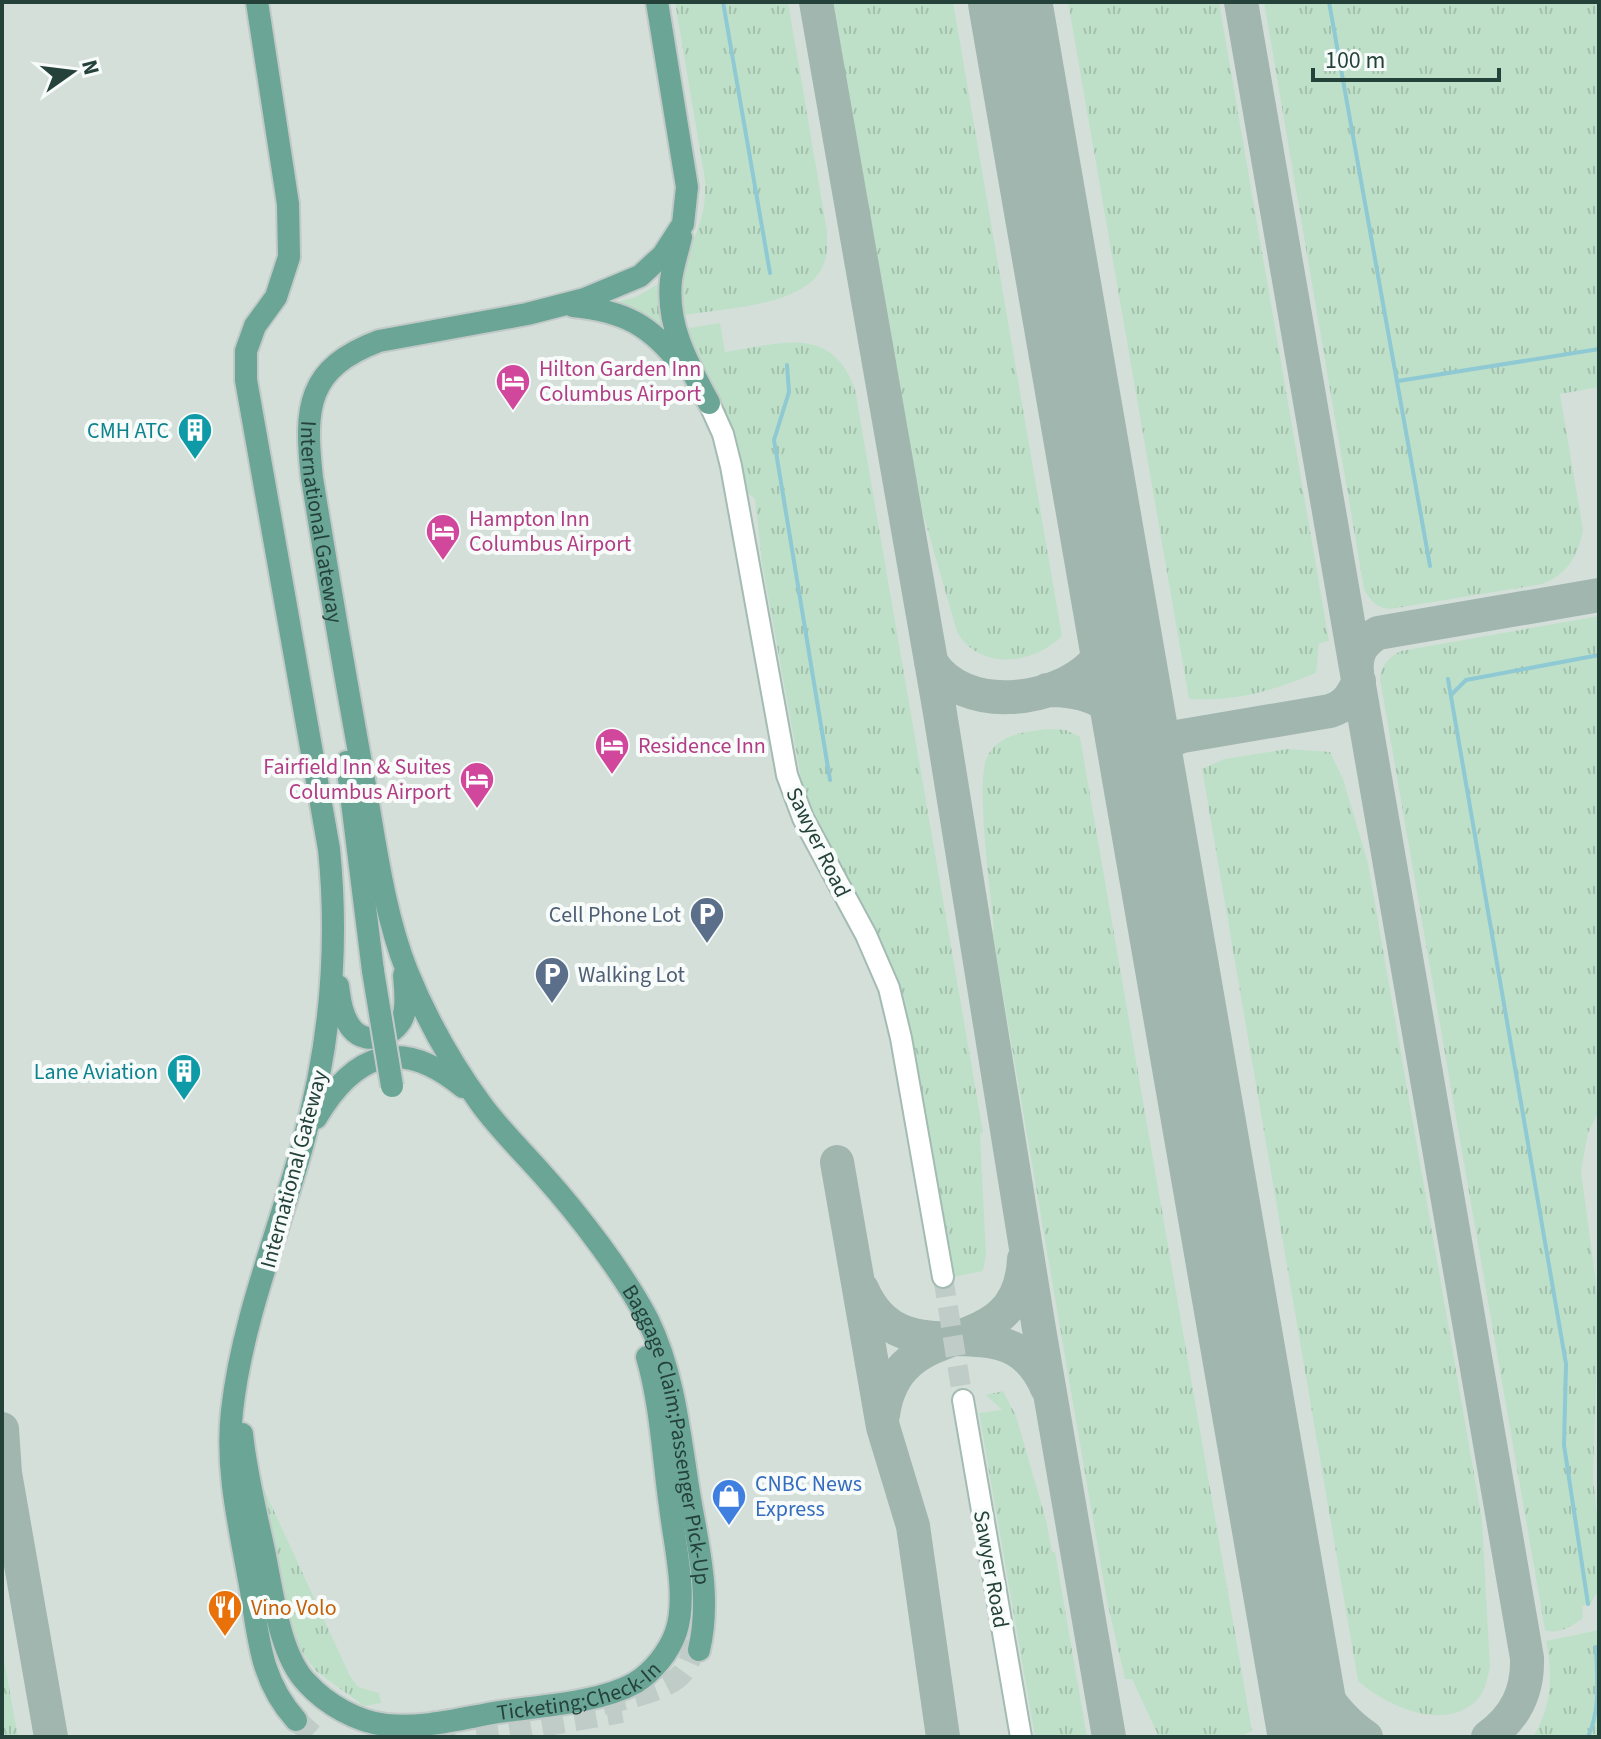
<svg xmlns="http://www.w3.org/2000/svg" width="1601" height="1739" font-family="'Source Sans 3',sans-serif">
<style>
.built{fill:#d4dfda}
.grass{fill:url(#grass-tufts)}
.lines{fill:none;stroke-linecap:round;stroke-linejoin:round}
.stream{stroke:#8ec9d4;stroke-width:4}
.taxiway{stroke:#a2b6b0;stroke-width:34}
.runway{stroke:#a2b6b0;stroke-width:84}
.secondary-tunnel{stroke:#bfccc8;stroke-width:20;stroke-dasharray:20 10;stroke-linecap:butt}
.primary-tunnel{stroke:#bfccc8;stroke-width:22;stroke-dasharray:22 11;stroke-linecap:butt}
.secondary-casing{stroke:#a4bbb3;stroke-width:24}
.primary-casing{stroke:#c2cac8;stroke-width:26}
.secondary{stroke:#fff;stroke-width:20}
.primary{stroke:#6aa596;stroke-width:22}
.primary-bridge-casing{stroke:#c2cac8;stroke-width:26;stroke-linecap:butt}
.primary-bridge{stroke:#6aa596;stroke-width:22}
.labels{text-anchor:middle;stroke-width:8;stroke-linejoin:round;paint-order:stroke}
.hotel-label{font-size:22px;fill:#b23c85;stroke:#f7fbf9;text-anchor:start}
.culture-label{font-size:22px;fill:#0d838f;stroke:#f7fbf9;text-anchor:end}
.street-label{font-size:22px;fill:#24423a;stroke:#f7fbf9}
.service-label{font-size:22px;fill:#4e5e75;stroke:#f7fbf9;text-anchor:end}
.shop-label{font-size:22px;fill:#366cbe;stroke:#f7fbf9;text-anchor:start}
.food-label{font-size:22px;fill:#c56008;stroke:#f7fbf9;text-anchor:start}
</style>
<defs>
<pattern id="grass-tufts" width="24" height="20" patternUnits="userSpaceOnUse" patternTransform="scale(2)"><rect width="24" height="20" fill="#bfe0c8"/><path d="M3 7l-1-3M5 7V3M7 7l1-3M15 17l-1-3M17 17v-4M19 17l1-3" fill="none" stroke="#a4c1ad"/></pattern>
</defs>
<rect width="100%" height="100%" fill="#e6efeb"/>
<path class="built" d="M2 2H1599V1737H2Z"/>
<path class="grass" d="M675 2H788L827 231C827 243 828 257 822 268 803 307 723 308 685 315L680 312C681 299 679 285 682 273 692 235 707 223 705 180Z
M831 2H953L1062 636C1033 665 980 671 957 632L922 510 917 481H914Z
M1068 2H1219L1329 641 1319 643 1316 673C1272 691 1238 701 1189 699Z
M1264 2H1599V387L1560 394 1583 530C1578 556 1568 574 1542 584L1390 609C1377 608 1370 601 1364 589Z
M660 283 671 340 608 304 636 297Z
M720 323 725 352C780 344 831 323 855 389L983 1132 980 1134 986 1254 983 1271 954 1277 910 1025H908C901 997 894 969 882 943 857 890 823 843 803 789L762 563 755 499 748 493 734 437 685 334 689 328Z
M1599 616V1111L1588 1133 1581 1171 1596 1283 1598 1320 1593 1479 1599 1531V1594L1595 1595 1591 1604 1582 1606 1583 1618C1572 1626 1559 1635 1545 1630L1380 679C1381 665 1389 657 1401 651Z
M1052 729 1066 730 1080 737 1252 1731 1240 1737H1159L1132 1679H1125L1107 1601 992 931 994 929C991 898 975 781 987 757 1000 733 1027 731 1052 729Z
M1288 749 1330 752 1343 779 1368 863 1482 1520 1490 1667C1487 1680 1485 1693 1475 1702 1442 1732 1385 1705 1358 1681L1202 769 1224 759Z
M1003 1391 1016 1416 1046 1520 1052 1552H1055L1087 1737H1035L979 1413 1002 1410 986 1395Z
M262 1485 350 1676 358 1687 379 1693 381 1703 364 1706 316 1671 304 1655 295 1639Z
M1599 1630V1737H1533C1552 1706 1553 1675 1546 1641Z
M2 1649 18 1737H2Z"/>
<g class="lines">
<path class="stream" d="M723 2 770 273
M1329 2 1430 566
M787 365 789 392 774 440 830 780
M1398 381 1599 349
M1448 679 1566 1364 1564 1445 1588 1604
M1451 695 1466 680 1599 655
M1588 1737C1601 1709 1597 1677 1596 1647"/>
<path class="taxiway" d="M816 2 939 707 1039 1329 1109 1737
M1241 2 1527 1658C1528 1691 1516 1717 1488 1737
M931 662C963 714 1055 703 1093 664 1113 643 1113 615 1112 588
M1357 672C1355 654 1362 642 1378 633L1599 595
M1047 690C1063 690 1078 691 1092 697 1117 707 1137 735 1165 739L1330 711C1346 706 1352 696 1359 681
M1145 782C1146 753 1151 743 1180 737
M837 1162 883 1427 913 1526 943 1737
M862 1289C903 1385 1008 1293 1047 1388
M883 1415C897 1309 1019 1367 1024 1259
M2 1429 5 1473 51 1737
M1290 1621C1306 1666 1326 1710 1366 1737
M1305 1737 1306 1715"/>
<path class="runway" d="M1010 2 1310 1737"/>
<path class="secondary-tunnel" d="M943 1277 963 1400"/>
<path class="primary-tunnel" d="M603 1704C625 1699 671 1690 684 1671 692 1659 695 1643 698 1629
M296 1720 315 1737
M417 1737 455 1731
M477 1737 622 1712"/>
<g class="secondary-casing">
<path id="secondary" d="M709 403 723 434 731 466 787 775 803 818 866 935 889 988 901 1038 943 1277
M963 1400 1021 1737"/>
</g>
<g class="primary-casing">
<g id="primary">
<path d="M257 2 288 204 289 257 276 297 255 326 246 351V380L329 849C339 948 330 1047 303 1143 279 1231 242 1320 232 1411 225 1472 241 1532 251 1591 259 1641 261 1681 296 1720"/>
<path id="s1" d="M657 2 687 187 683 224 663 255 640 276 585 299 527 314 379 341C307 368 304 407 312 478 329 582 347 687 366 791 376 849 385 916 407 971 426 1018 451 1063 481 1104 500 1130 523 1152 544 1176 579 1215 624 1274 648 1320 675 1375 680 1439 690 1499 699 1550 711 1599 699 1650"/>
<path d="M681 237C678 251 673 265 671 280 666 326 688 364 709 403"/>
<path d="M573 306C624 311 651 325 682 366"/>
<path d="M347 762 373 971"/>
<path d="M338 986C340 1001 342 1017 352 1029 367 1047 398 1035 404 1014 407 1002 405 987 404 975"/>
<path d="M316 1118C355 1052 401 1036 463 1087"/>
<path id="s2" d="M242 1434C246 1472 255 1509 263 1546 272 1586 278 1654 307 1683 326 1704 357 1722 386 1725 423 1729 463 1718 499 1712 540 1706 599 1703 635 1683 653 1672 669 1652 676 1632 688 1597 674 1542 670 1506 663 1457 661 1405 647 1357"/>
</g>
</g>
<use href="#secondary" class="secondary"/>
<use href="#primary" class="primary"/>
<g class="primary-bridge-casing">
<path id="primary-bridge" d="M373 971 392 1086"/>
</g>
<use href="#primary-bridge" class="primary-bridge"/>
</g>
<defs>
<g id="hotel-pin" transform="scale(1.8)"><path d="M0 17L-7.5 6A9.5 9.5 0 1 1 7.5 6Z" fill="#d1479c" stroke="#f7fbf9"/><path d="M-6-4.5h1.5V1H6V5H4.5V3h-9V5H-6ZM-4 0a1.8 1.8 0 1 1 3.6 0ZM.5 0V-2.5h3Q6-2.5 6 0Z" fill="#fff"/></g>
<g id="building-pin" transform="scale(1.8)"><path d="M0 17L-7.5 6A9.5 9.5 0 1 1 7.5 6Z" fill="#0f9aa8" stroke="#f7fbf9"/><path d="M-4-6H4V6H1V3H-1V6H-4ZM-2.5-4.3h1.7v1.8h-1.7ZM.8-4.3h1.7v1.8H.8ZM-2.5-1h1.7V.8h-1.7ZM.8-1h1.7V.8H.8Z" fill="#fff"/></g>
<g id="parking-pin" transform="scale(1.8)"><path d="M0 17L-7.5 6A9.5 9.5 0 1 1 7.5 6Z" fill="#5c6f8a" stroke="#f7fbf9"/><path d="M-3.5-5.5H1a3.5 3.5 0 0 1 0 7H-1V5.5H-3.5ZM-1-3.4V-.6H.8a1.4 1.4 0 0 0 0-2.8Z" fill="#fff"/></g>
<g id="shop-pin" transform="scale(1.8)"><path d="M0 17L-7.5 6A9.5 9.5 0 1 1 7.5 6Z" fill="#3f7fe0" stroke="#f7fbf9"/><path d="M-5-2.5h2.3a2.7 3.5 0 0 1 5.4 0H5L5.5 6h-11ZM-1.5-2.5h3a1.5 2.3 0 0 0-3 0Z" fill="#fff"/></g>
<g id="restaurant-pin" transform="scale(1.8)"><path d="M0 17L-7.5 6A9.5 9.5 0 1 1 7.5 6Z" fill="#e8710a" stroke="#f7fbf9"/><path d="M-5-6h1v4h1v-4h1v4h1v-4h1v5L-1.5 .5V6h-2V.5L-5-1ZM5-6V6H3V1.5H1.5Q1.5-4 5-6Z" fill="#fff"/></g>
</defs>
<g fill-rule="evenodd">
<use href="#hotel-pin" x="513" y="381"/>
<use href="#building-pin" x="195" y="430"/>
<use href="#hotel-pin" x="443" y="531"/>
<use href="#hotel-pin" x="612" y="745"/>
<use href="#hotel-pin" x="477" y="779"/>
<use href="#parking-pin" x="707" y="914"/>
<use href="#parking-pin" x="552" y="974"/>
<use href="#building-pin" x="184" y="1071"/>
<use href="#shop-pin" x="729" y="1496"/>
<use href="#restaurant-pin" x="225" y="1607"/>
</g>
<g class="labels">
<g class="hotel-label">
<text x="539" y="376">Hilton Garden Inn<tspan x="539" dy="25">Columbus Airport</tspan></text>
<text x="469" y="526">Hampton Inn<tspan x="469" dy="25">Columbus Airport</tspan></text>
<text x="638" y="753">Residence Inn</text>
<text x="451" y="774" text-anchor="end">Fairfield Inn &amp; Suites<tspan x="451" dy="25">Columbus Airport</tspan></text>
</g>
<g class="culture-label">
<text x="169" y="438">CMH ATC</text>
<text x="158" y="1079">Lane Aviation</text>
</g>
<g class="street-label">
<text dy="8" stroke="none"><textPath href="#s1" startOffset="778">International Gateway</textPath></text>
<text transform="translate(819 842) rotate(64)" y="8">Sawyer Road</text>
<text transform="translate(293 1169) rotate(-75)" y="8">International Gateway</text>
<text dy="8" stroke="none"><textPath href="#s1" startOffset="1778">Baggage Claim;Passenger Pick-Up</textPath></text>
<text transform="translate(992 1569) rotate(80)" y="8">Sawyer Road</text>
<text dy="8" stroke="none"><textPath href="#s2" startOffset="548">Ticketing;Check-In</textPath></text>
</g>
<g class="service-label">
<text x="681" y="922">Cell Phone Lot</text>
<text x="578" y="982" text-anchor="start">Walking Lot</text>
</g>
<g class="shop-label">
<text x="755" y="1491">CNBC News<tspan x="755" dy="25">Express</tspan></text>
</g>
<g class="food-label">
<text x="251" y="1615">Vino Volo</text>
</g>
</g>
<rect width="1601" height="1739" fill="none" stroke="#24423a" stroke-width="8"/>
<g transform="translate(72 72) rotate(76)" stroke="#f7fbf9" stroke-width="6" paint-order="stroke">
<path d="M0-6L14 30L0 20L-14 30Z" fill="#24423a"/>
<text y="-12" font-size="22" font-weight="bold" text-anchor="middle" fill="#24423a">N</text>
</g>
<path d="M1313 68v12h186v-12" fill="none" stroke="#24423a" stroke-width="4"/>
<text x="1325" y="68" font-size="24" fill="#24423a" stroke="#f7fbf9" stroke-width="6" paint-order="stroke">100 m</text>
</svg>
